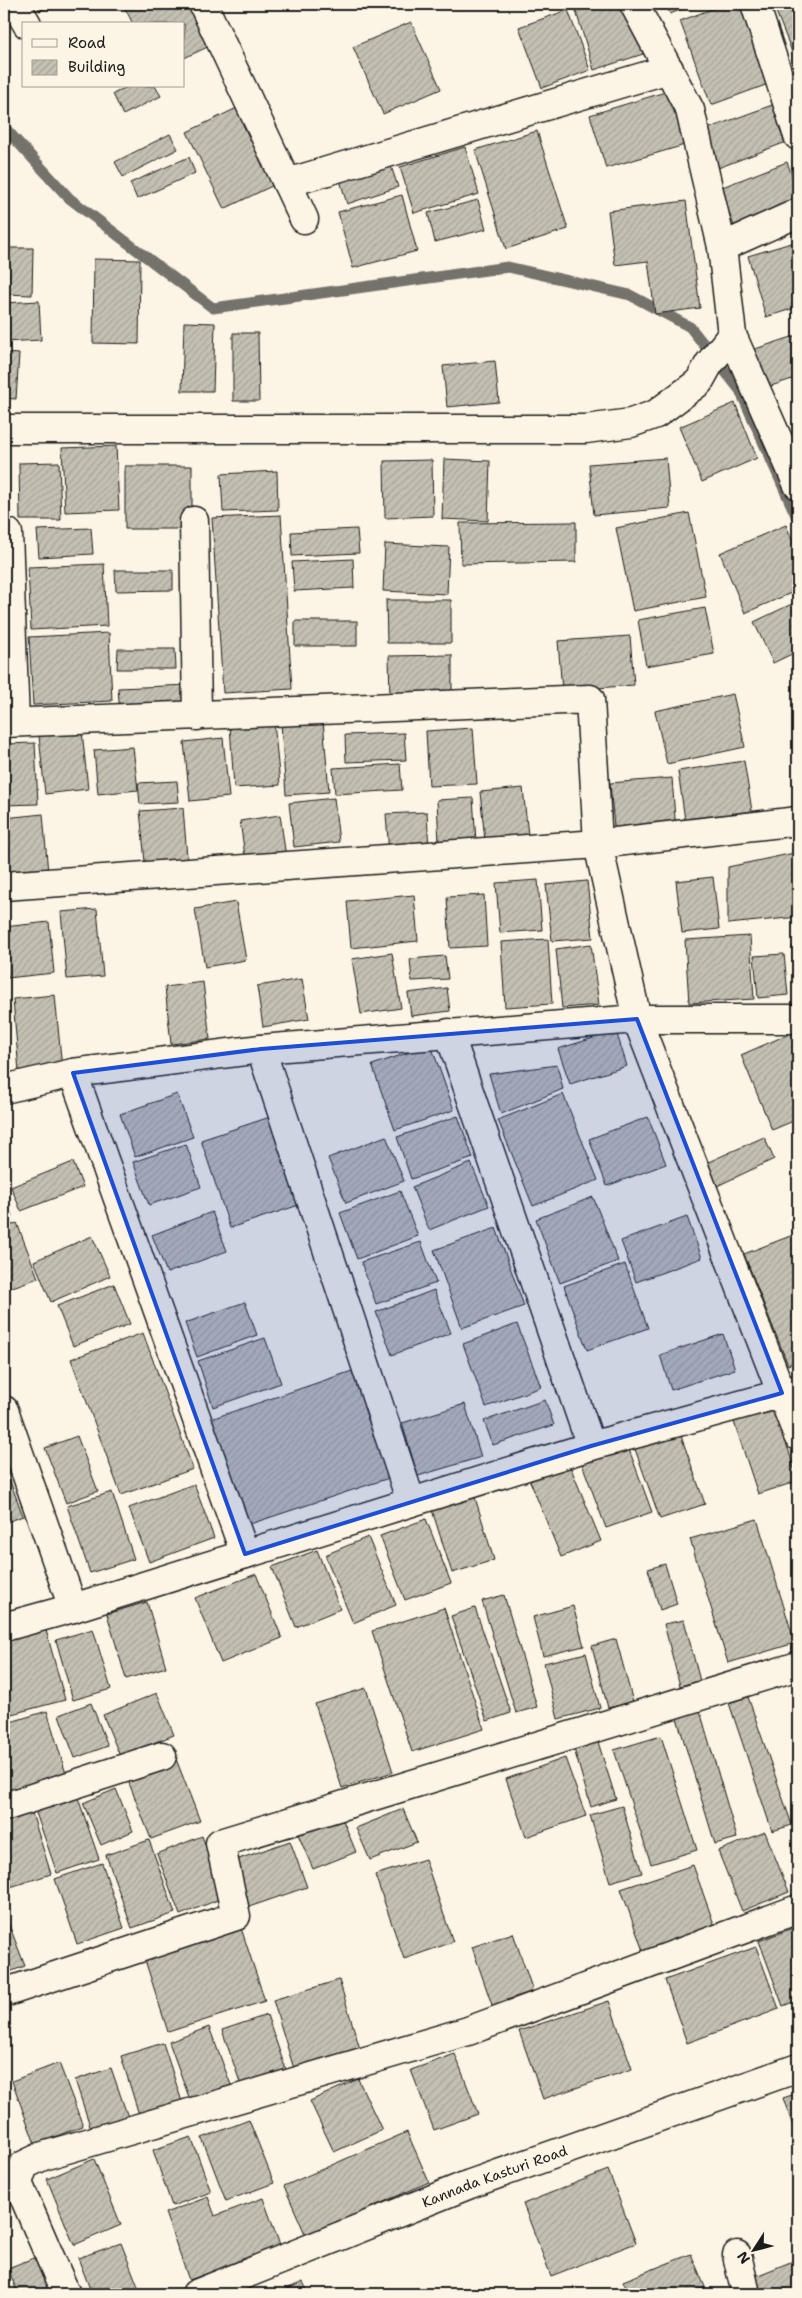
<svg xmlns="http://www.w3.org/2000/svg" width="802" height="2298" font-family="'Shantell Sans',sans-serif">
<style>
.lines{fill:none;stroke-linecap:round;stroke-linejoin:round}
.stream{stroke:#75726c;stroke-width:11}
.building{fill:url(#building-hatch);stroke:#1c1c1c}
.minor-casing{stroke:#1c1c1c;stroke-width:31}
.tertiary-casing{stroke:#1c1c1c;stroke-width:31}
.minor{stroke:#fcf5e5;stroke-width:28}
.tertiary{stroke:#fcf5e5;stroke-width:28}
.marked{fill:#1d4ed8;fill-opacity:0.2;stroke:#1d4ed8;stroke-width:4;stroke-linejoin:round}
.labels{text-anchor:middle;stroke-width:4;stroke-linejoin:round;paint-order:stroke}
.street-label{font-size:14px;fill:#1c1c1c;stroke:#fcf5e5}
</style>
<defs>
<pattern id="building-hatch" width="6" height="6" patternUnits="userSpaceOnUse" patternTransform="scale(1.25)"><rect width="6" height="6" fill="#c4c0b3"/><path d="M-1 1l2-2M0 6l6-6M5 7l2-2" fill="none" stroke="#a8a499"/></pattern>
</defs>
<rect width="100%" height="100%" fill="#fcf5e5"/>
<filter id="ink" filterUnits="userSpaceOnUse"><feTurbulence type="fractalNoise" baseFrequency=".02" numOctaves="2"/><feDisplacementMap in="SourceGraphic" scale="10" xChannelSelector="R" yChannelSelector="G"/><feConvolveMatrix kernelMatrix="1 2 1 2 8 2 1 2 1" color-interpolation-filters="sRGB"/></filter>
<g filter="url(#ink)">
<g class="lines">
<path class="stream" d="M4 127 69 198 213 308 508 267 630 295 690 327 740 390 798 520"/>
</g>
<path class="building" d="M36 4H54L40 11Z
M123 4H197L216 43 184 58V24H133Z
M587 4H627L643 54 594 70 575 8Z
M666 4H695L670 14Z
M725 4H741L771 83 711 105 680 21Z
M773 4H798V67Z
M568 10 590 70 542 88 519 27Z
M411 22 441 89 383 114 353 47Z
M129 86H155L161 96 123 115 113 94Z
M672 90 688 144 606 168 590 115Z
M775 104 789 141 718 168 704 130Z
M241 106 278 183 224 209 187 132Z
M537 131 568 229 506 249 475 150Z
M170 134 178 149 123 177 115 162Z
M465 147 479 194 414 213 400 167Z
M189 157 195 173 137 199 130 183Z
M787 162 798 192V202L734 226 720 188Z
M390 163 398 187 347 204 340 180Z
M402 195 417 251 353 268 338 212Z
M478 200 486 229 435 242 428 213Z
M686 201 700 308 655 314 648 261 615 265 608 211Z
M798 241V307L766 317 748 256Z
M4 248H33L32 295 4 294Z
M94 259 140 260 139 344 93 343Z
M39 301 41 340 4 342V303Z
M184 322 215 323 213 391H182Z
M233 333H258L259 401H233Z
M798 335V377L762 389 749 351Z
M4 353 19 354 16 399 4 398Z
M495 361 499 402 447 407 443 366Z
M735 403 757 458 702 482 679 427Z
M116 446 119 510 65 512 62 448Z
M666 458 670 508 594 515 589 464Z
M444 459 490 461 488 521 442 519Z
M432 460 433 516 385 518 384 461Z
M59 462 61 520H20L19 463Z
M125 466H192V529H125Z
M277 471 278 510 223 512 221 474Z
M689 513 706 597 633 611 616 528Z
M281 515 292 689 223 693 212 518Z
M576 522V562L461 564 460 523Z
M786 525 798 554V590L745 613 720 553Z
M91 528 93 554 39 557 37 530Z
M357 529 359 553 292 556 291 532Z
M385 544 449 547 447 594 383 591Z
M353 559 354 588 294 591 292 562Z
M104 564 107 626 31 630 28 567Z
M115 570H173V590L116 591Z
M386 600H451V643H387Z
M798 601V651L773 663 754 622Z
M705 608 714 654 646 666 638 620Z
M295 621H357V646H295Z
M109 633 112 701 33 705 29 637Z
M630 636 634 685 562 691 558 641Z
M118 649H175L176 669H117Z
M452 655V699L390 700 389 656Z
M189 685 190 712 120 714 118 688Z
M733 694 745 747 667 764 655 711Z
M323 720 329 792 286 795 281 723Z
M274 722 280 785 234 788 230 725Z
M473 728 477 784 429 786 426 731Z
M82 731 88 789 45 794 39 736Z
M404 733 406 760 346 762 345 735Z
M223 738 229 797 190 801 184 742Z
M35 743 38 804 4 805V744Z
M133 747 138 790 98 794 94 750Z
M744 761 753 817 686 827 678 771Z
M400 764 402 790 335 794 333 768Z
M672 778 676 832 615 837 610 783Z
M177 781 179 802 140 804 138 783Z
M523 788 529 845 486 850 480 792Z
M334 798 339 842 294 847 289 803Z
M473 798 476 841 439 843 437 800Z
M183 808 188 869 146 872 140 811Z
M427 812 429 851 389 853 386 814Z
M43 814 48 873 4 877V818Z
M280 815 286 857 246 863 240 821Z
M794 853 798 917 728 924V867Z
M713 877 719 929 682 933 676 881Z
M538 880 542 930 500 933 496 883Z
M587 881 593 938 552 941 546 885Z
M414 895 418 941 351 948 347 901Z
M484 895 487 946 450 948 447 897Z
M236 902 246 960 205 967 195 909Z
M97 909 103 976 67 979 61 912Z
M49 922 54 973 7 978 4 927Z
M750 936 754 999 689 1003 685 940Z
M548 939 552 1004 505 1007 501 942Z
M591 944 599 1005 562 1008 556 949Z
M798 946V994L792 947Z
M392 953 401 1008 361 1014 352 959Z
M784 954 788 995 758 998 754 956Z
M445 956 448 979 412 981 410 959Z
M302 979 309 1019 263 1027 257 986Z
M203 982 210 1039 171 1044 165 987Z
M447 988 450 1011 411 1016 408 993Z
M55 995 62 1069 19 1072 13 999Z
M798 1030V1119L772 1130 741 1055Z
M616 1031 627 1066 570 1084 558 1049Z
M431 1045 454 1110 395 1130 372 1065Z
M557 1065 563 1089 501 1114 489 1074Z
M177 1094 193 1137 135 1157 120 1114Z
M563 1094 598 1180 533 1206 498 1120Z
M273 1116 302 1204 230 1228 201 1140Z
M458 1116 473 1158 411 1179 397 1137Z
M648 1117 666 1164 607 1186 589 1139Z
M386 1136 404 1181 346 1203 328 1158Z
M764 1137 774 1159 715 1187 704 1164Z
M186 1144 201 1187 149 1205 133 1162Z
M73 1162 83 1187 21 1211 11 1187Z
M471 1163 489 1206 429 1230 412 1187Z
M798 1173V1185L794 1175Z
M400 1191 418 1236 357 1259 340 1213Z
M4 1195 12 1216 4 1219Z
M593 1197 618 1261 560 1283 536 1219Z
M212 1212 227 1251 167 1273 152 1235Z
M687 1217 702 1258 636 1282 621 1241Z
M17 1223 38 1278 4 1290V1228Z
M496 1228 524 1306 462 1328 434 1250Z
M798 1233V1361L788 1365 744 1254Z
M92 1236 110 1276 51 1302 34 1261Z
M421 1242 436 1283 376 1304 361 1262Z
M625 1264 648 1328 587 1350 564 1286Z
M114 1284 130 1324 73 1346 57 1306Z
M434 1290 451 1333 392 1355 376 1312Z
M245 1302 257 1335 197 1357 185 1323Z
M517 1324 541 1387 486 1407 463 1344Z
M143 1333 193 1469 121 1495 71 1359Z
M723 1334 735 1369 671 1390 660 1355Z
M265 1338 281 1383 213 1407 198 1361Z
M352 1371 389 1478 247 1525 211 1419Z
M545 1400 554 1425 493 1445 484 1421Z
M465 1404 481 1457 418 1476 402 1423Z
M775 1406 798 1481 758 1494 733 1419Z
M680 1433 705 1504 660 1519 635 1449Z
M77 1436 98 1491 66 1503 45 1448Z
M627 1444 652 1512 606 1528 581 1461Z
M4 1465 23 1516 4 1523Z
M570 1466 601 1541 561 1557 530 1481Z
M194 1484 214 1538 149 1562 129 1508Z
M112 1492 134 1559 90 1573 67 1506Z
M474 1494 494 1560 452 1573 431 1507Z
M426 1519 451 1583 405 1600 380 1536Z
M757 1519 795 1643 728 1663 690 1539Z
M368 1537 396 1605 353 1623 325 1555Z
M317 1550 340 1609 296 1627 272 1567Z
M665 1564 677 1604 660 1610 648 1569Z
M256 1574 282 1638 221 1663 195 1598Z
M504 1595 537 1707 516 1713 482 1601Z
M147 1602 166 1667 126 1679 107 1614Z
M573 1606 584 1646 543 1656 533 1617Z
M444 1608 484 1729 412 1752 372 1631Z
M475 1608 511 1713 487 1721 451 1616Z
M684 1620 700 1681 680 1686 664 1624Z
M93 1629 111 1689 73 1700 56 1640Z
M46 1630 65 1700 4 1716V1641Z
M616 1639 633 1702 608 1708 592 1646Z
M586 1653 600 1708 558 1719 544 1663Z
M366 1688 393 1772 342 1788 315 1704Z
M157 1693 174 1735 120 1756 103 1715Z
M748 1697 792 1825 772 1831 729 1703Z
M91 1703 108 1746 75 1758 59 1715Z
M47 1711 67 1777 4 1796V1724Z
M700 1711 737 1838 715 1844 677 1718Z
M661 1736 697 1850 651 1864 614 1750Z
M598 1742 616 1799 591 1807 574 1749Z
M565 1758 586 1816 526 1837 506 1779Z
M176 1759 200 1821 151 1839 127 1778Z
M116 1789 133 1831 101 1845 83 1803Z
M77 1795 99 1859 57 1873 35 1810Z
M622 1806 642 1873 610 1882 590 1815Z
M30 1807 51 1874 4 1889V1816Z
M403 1809 417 1842 370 1860 356 1828Z
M340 1813 356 1852 313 1869 297 1832Z
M765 1832 789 1892 742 1911 718 1851Z
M202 1836 225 1897 180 1915 157 1854Z
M149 1840 175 1913 132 1928 106 1855Z
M290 1841 307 1887 249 1907 233 1861Z
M425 1859 453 1942 404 1959 375 1875Z
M102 1863 124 1928 77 1944 55 1879Z
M693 1865 715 1927 643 1951 621 1889Z
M4 1912 25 1966 4 1974Z
M798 1926V2000L783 2006 759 1941Z
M241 1928 265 2001 168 2032 145 1960Z
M513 1933 533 1991 492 2005 472 1947Z
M756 1947 779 2009 687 2043 665 1980Z
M339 1980 360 2049 294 2069 273 2000Z
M609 2001 632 2069 543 2099 519 2031Z
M267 2015 286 2070 241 2085 222 2030Z
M209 2027 231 2085 190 2100 169 2042Z
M163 2043 183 2105 140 2118 121 2056Z
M455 2054 478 2114 434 2130 411 2070Z
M59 2063 83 2126 35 2144 12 2081Z
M111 2068 130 2123 93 2135 75 2080Z
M358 2079 382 2130 334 2152 310 2101Z
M798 2093V2140L783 2098Z
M249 2120 274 2183 226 2201 202 2138Z
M407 2132 429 2182 306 2236 284 2186Z
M191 2137 211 2192 172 2206 153 2150Z
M94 2159 121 2225 74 2245 47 2179Z
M608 2170 636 2243 551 2276 523 2204Z
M208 2197 215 2216 263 2198 281 2248 189 2280 165 2213Z
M121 2243 139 2289 126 2294H92L78 2258Z
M691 2254 705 2287 688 2294H629L623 2281Z
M41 2255 56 2294H18L8 2268Z
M798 2259V2294H758L751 2278Z
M303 2282 309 2294H275Z"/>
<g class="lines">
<g class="minor-casing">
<g id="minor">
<path d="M15 4 27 24"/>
<path d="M203 4 304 219"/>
<path d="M634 4 690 110 722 247 732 335"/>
<path d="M755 4 798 136"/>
<path d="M287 183 669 69"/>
<path d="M722 247 798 213"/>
<path d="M4 429H586L631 423 656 414 699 382 709 364 732 335 798 485"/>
<path d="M194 521 197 716"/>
<path d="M8 533 15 722"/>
<path d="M4 723 590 699 598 844 637 1019 798 1436"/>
<path d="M4 886 598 844 798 821"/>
<path d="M449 1033 591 1446"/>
<path d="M261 1049 411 1502"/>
<path d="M73 1073 245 1554"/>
<path d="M4 1089 73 1073 261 1049 637 1019H798"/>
<path d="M4 1410 73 1608"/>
<path d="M4 1807 162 1756"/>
<path d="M4 1993 236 1916 220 1843 798 1666"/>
<path d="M737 2255 746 2294"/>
<path d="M66 2294 18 2183 24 2165 43 2156 468 2031 798 1909"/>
<path id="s1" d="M196 2294 470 2184 798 2068"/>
</g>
</g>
<g class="tertiary-casing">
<path id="tertiary" d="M4 1627 73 1608 591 1446 798 1389"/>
</g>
<use href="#minor" class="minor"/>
<use href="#tertiary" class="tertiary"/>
</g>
</g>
<path class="marked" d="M637 1019 782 1393 591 1446 245 1554 73 1073 261 1049Z"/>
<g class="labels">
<g class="street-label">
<text dy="5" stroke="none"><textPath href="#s1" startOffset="321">Kannada Kasturi Road</textPath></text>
</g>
</g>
<rect width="802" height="2298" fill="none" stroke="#fcf5e5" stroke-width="20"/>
<rect x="10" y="10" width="782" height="2278" fill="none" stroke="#1c1c1c" stroke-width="2" filter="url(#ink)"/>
<rect x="22" y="22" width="162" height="65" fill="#fcf5e5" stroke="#a29e95"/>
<rect x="32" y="39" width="25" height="8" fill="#fcf5e5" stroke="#a29e95"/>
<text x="68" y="48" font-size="15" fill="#1c1c1c">Road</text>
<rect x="32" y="60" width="25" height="15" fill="url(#building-hatch)" stroke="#a29e95"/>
<text x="68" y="72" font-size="15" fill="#1c1c1c">Building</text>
<g transform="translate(754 2250) rotate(234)" stroke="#fcf5e5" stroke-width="4" paint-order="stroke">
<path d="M0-4L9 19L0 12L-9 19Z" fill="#1c1c1c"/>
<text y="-8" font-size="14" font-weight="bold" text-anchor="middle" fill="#1c1c1c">N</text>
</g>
</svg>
